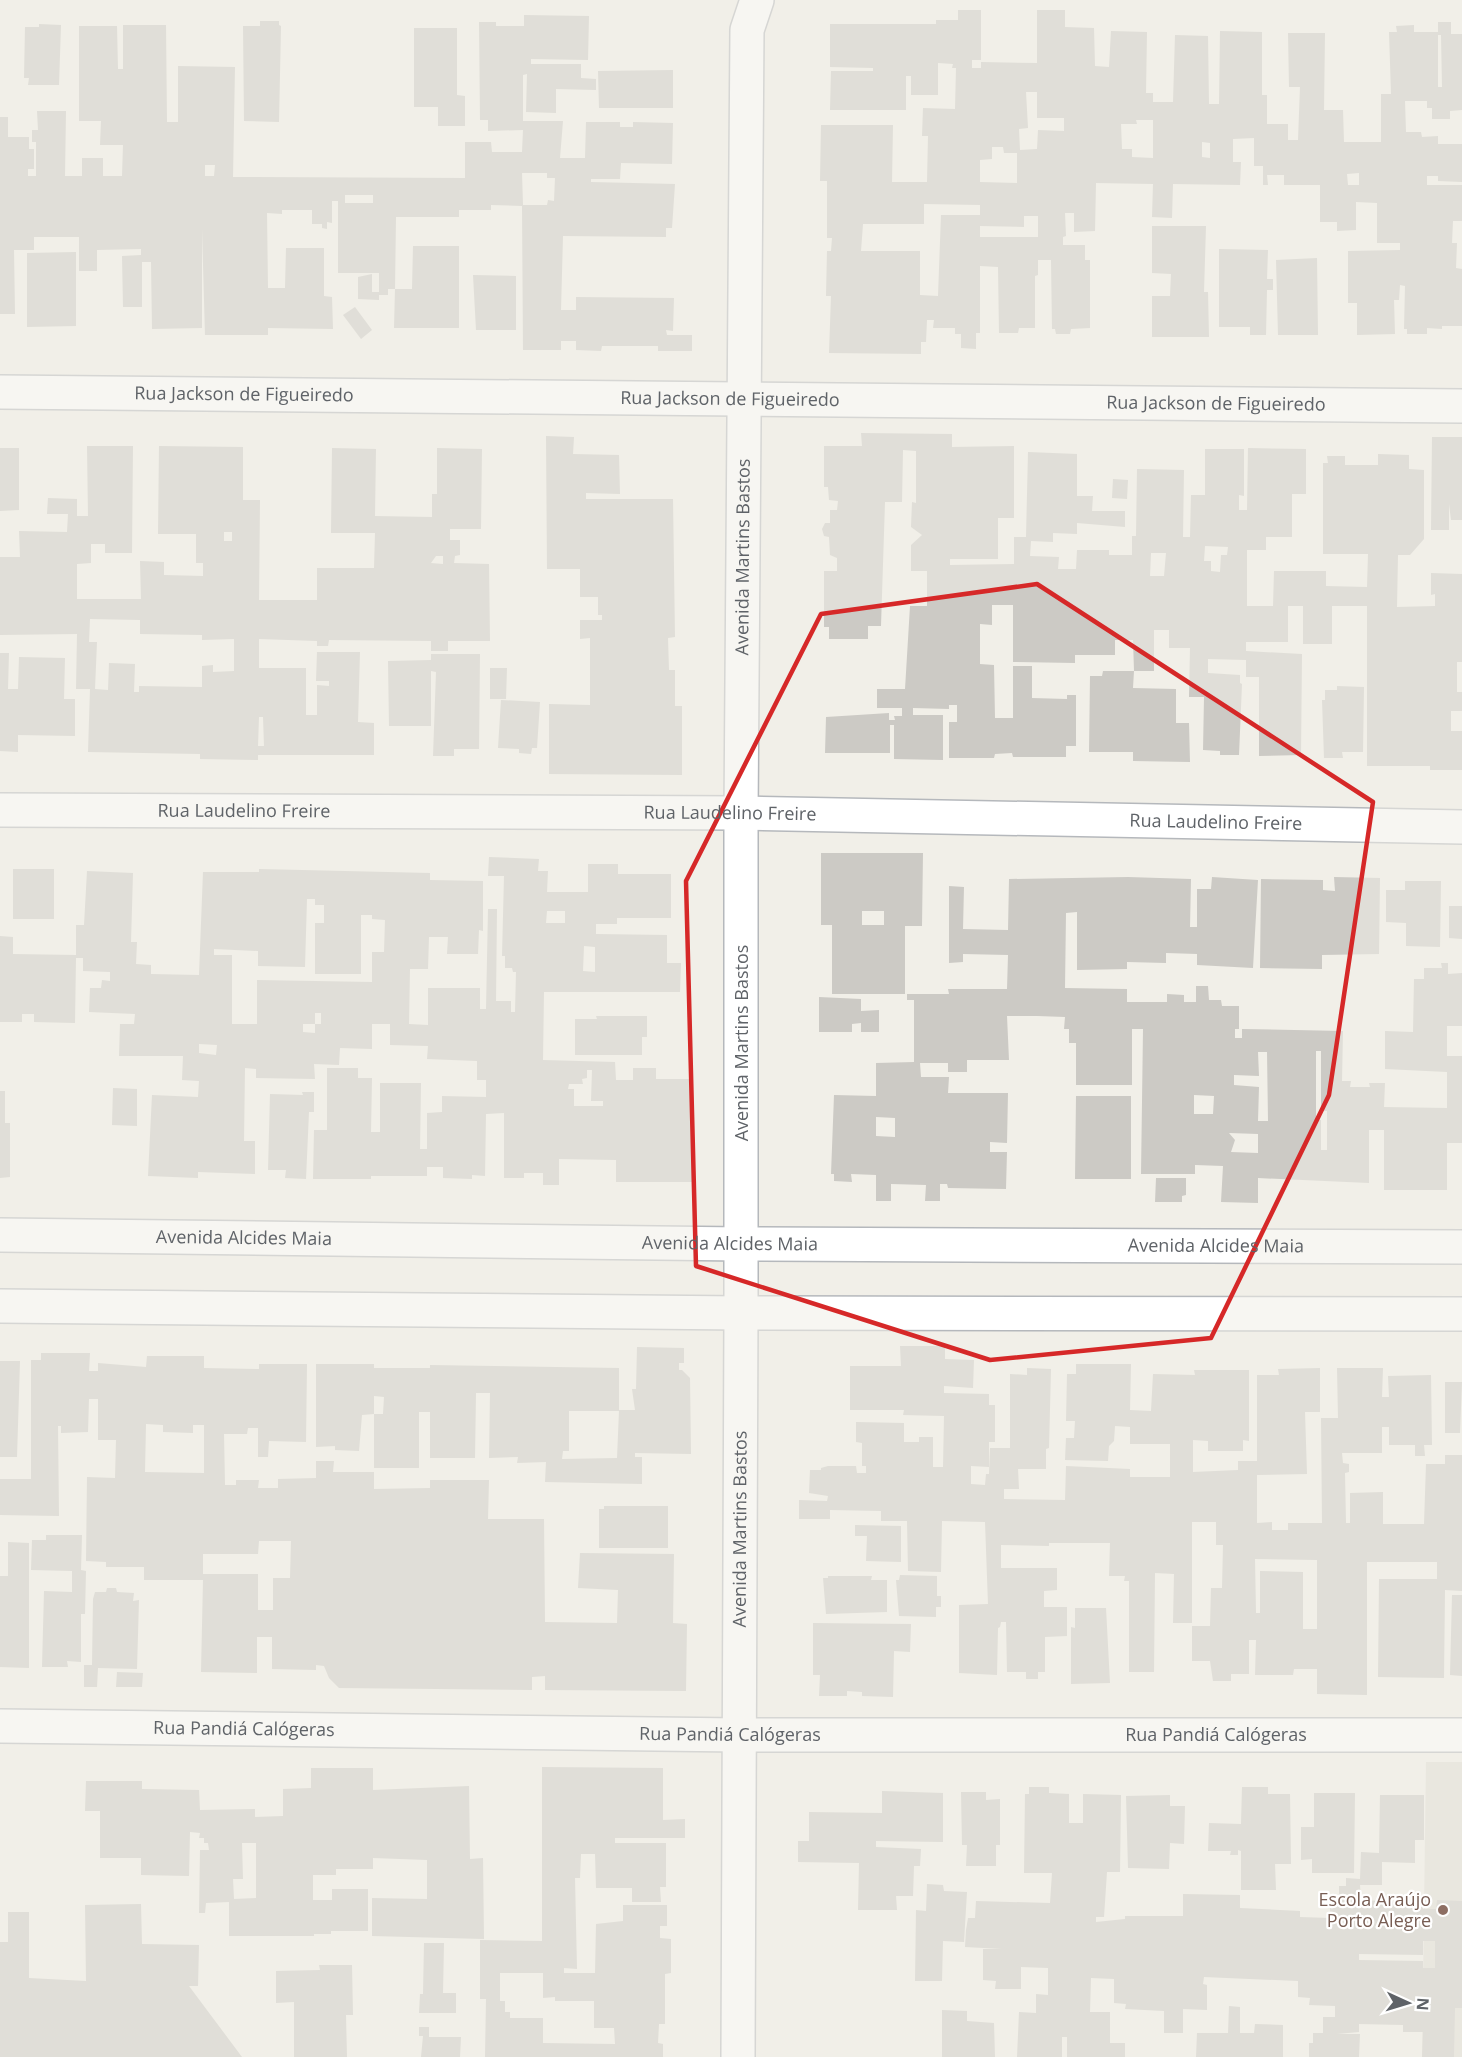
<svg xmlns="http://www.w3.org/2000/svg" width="1462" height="2057" font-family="'Open Sans',sans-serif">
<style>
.education{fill:#e1ded6}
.building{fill:#cccac5;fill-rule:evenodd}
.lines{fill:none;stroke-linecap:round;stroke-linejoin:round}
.minor-casing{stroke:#b5b8bc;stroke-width:36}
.tertiary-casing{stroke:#b5b8bc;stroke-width:36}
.minor{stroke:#fff;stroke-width:33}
.tertiary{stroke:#fff;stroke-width:33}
.marked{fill:none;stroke:#d62828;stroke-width:4.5;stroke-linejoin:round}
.education-dot{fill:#8d6e63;stroke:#fff;stroke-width:2}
.labels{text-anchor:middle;stroke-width:4.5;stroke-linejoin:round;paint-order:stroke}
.street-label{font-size:18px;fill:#5f6368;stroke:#fff}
.education-label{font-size:18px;fill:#785e54;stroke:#fff;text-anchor:end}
</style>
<rect width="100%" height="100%" fill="#f1efe8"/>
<path class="education" d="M1426 1762H1462V2057H1422Z"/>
<path class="building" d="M958 10H981V60H972V68H981V62L1037 63V10H1065V27L1094 28 1095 66 1109 67 1111 31 1147 32 1146 93H1153V102H1173L1175 35 1208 36 1209 104H1219L1220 31 1262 32V95H1267V124H1288V140H1298L1300 87H1289L1288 33H1325L1324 110H1343L1344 142H1381V94H1391L1389 32H1397L1396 26 1414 25V32H1438V22H1451V34H1462V110L1450 111V119H1432V108H1427V101H1405L1406 132H1421L1422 137 1438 136V144H1462V182L1438 181V176H1427V185H1462V221H1453L1452 243H1457L1456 268 1462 269V326H1442V329L1427 328V334H1407V329H1404L1405 286 1400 285 1399 300H1394L1395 334 1357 335V303H1348V251L1400 250V243H1377V203L1356 202V230L1337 231V222H1320V185H1284V175H1267L1268 185H1263V166H1254V138L1233 139V162H1241L1240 185 1173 184 1172 218 1152 217 1153 184 1096 183 1095 231 1074 232V213H1065L1066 236 1063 237V245H1085V260H1090V328L1071 329 1070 334H1056L1055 329H1052L1051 260H1038V275L1035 276V328H1019L1018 333H999L998 267 980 266V333H976V349L961 348V334H955V328H933L934 320H927L926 342H921V354L829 353 831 296H826L827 251H831L832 238H827V181H820L821 125H893L892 182H927L928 136H922L923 108 955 109 956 68H952L953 64 938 63V95H911V76H906V110H830L831 71H873V68L830 67V24H936V20H958ZM1438 35H1441L1442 87H1438ZM1026 92H1037V118H1064V131L1038 130 1037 149 1020 150 1019 129 1028 128ZM1136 120H1153V158L1132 157V149H1122L1121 124H1137ZM1202 142 1210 143V158L1202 157ZM992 147H1003L1004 153H1017V183L980 182V160L992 159ZM1359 173V185H1348L1347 174ZM924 204 980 205V215H941L938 296 920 295V251H861L863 224H924ZM1024 216H1038V237H980V226L1024 227Z
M524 15 589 16 588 60 531 59V64H581V78L596 79V90L556 89V113L526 112 527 74 523 75V121H563L560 158H585L586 122H620V127H633V122L673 123 672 164 621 163 620 179H591V182L675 184 672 228H666V237L563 236 561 310H576V297L674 298 673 331 666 330 667 335H692V351H658V346H602L601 351 576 350V341H561V350H523L522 206 491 205V210H459V217H396L395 289H412L413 246H459V328H394L395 289H388V295H379V300L358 299V277L372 274V292H379V273H338V201H332V223L327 222V229L322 228V224H312V210H282V214L267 213 268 288H285L286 248H324V296L332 297 333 329 268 328V335H205L202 229V328L152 329 151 262H142V307H123L122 256 141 255V249L97 250V271H79V237H34V250H14L15 314H0V117H8V137H29V149H34V169H28V176H36V142H32V130H38L37 111H66L65 176H82V158H103V176H122L123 145H100L101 121H79V26H117L118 69H123V25H166L167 122H178V66L235 67 233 177 465 178V142H491L492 152H522L523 130 488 131V120H480L479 22H496V26H524ZM205 165H215L214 176H205ZM522 173H547V178H555L554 201 548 200 547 205H523ZM345 195H373V203H345Z
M260 21H279V25L281 26 279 122 244 121 243 26H260Z
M39 24 61 25 59 85H28L29 78H24L25 27H39Z
M414 28H457V95L465 96V126H438V107H414Z
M673 70V108H599L598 71Z
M1152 226H1206L1204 292H1208L1209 337H1152V296H1170L1171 274 1152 273Z
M1219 249 1268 250 1267 279H1273V290H1267L1266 335H1250V327H1219Z
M76 252V326L27 327V253Z
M1317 258 1318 335H1278L1276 260Z
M473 275 516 276V330H476Z
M355 307 372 330 361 339 343 315Z
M861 433 952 434V447L1014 446V518H998V559H950V565L1014 564V537H1026L1028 452 1077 454V496H1093L1092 511H1125V527L1077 523V534L1053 533V542L1031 541 1030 556 1059 557 1058 569H1076L1077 550H1109V555H1132V536H1136L1137 469 1184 470 1183 537H1190L1191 495H1205V449H1244V496L1239 495V510H1247L1248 448 1306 449V494H1292V537H1266V550H1247V606H1273L1274 571H1326V586L1367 587 1368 554H1323V463H1328L1327 456H1345V465H1378V454L1409 455V469L1424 470V539L1410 555H1398L1397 607 1435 606V594L1431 595V573L1462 574V662H1457V692H1462V711H1451V731H1462V770H1430V766H1367V606H1332V644H1303V606H1288V642H1246V651L1302 654 1301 755 1259 756V677H1246V660L1208 659V673L1240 675V683L1242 684 1239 755H1220V751L1203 750 1204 697H1189L1190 648H1169V630H1154V671H1134L1133 640H1115V655H1075V663L1013 662V605H992V625L980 624V664L994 665 995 718H1013V666H1032V698L1067 699V695H1076V746H1066V757H1013L1012 753 995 754 994 758H949V722H957V705H949V709L913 708V715H943V760L894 759V725H890V753H825L826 717 889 713V720H895L894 716H902V708H877V689H905L910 606H927V571H911V545L922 535 911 527 912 502 916 503V451L903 450 902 502H885L881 626H868V639H829V627H824V571H837V558L830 555 829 537 824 536 822 529 825 523H830V510H837L838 501 829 500 828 487H824V446H862ZM1205 546 1228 547 1227 555H1221L1220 572 1211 571V561H1204ZM1151 553H1166L1164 576H1150Z
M546 436 574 437 573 454 619 455 620 494 586 493V499H673L675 637 668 638 669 670H675V706H682V775L549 774V704L590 705V638L580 639V620H602V615H598V597H580V569H547Z
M1432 437H1462V520H1451L1449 504V530H1431Z
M87 446H133L132 553H105V544H91V563L77 564V599H141L140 561 164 562V575L203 576V563H196V534H158L159 446 243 447V500H260L259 600H317V568H374L375 533H331L332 448 376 449 375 516 432 517V494H437V448L482 449 481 529H450V540H460V555L455 556 454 563 489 564 490 641H448V651H431V641L329 640 328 646H317V641L259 639V668H306V715H317V685L329 686V681H316L317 652H360L358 722 374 723V755H258V760L200 759V754L88 752 90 689H76L77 634 0 635V557H20L19 531 67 532 68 514H47L48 498 77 499V516H88ZM224 532H232V541H224ZM436 556H443V564L431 563ZM90 619 140 620V634L202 635V640L234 639V671L213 672V665L202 666V687L139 686V692H134L135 664 109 663 108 690 95 689 97 642H89ZM259 717H263L264 746H258Z
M0 448H19V510L0 511Z
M1113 479 1128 480 1127 499 1112 498Z
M0 653H9L8 689H18L19 657 65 658 64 699H75V736L18 735V752L0 751Z
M431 654H480L479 749H454V756H433L436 672 431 671V726H389L388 661 431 660Z
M490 668H507L506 699H490Z
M1103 671H1134L1133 688 1176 689V723H1189L1190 762 1133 761V752H1089L1090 676H1102Z
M1337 686 1364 687 1363 752H1342L1343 758H1324L1322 700H1325V690H1337Z
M501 700 540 702 537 748H532L531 754 519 753V749L498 748Z
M821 853H923L922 926H905V994H832V925H821ZM862 911H884V925H862Z
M489 857 539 859 538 871H548L547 892H588V864H618V874H671V918H617V924H596V934L667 935V963H681L680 992H544L543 1060 615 1062 616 1080H633V1068H656V1079H692L693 1182H616V1160L559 1159V1185H543V1173H524V1178H504V1113L486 1114 485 1176 472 1175V1179L443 1178V1167H427V1176H371V1179H313L314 1130H327V1068H358V1078H372L371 1132H380V1083H421L420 1149H427V1113L442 1112V1096L486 1097V1080H477V1061L427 1059 428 1046 390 1045V1024H372V1049L340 1048 339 1065 314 1064 315 1079 256 1078V1069L245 1068 244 1141H255V1174L198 1172V1178L148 1176 152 1095 198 1097 199 1081 182 1080 183 1056H119L120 1024H134L135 1014 89 1012 90 988H101L102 980 110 981V972L83 971V958H76L75 1023 34 1022V1014H22V1022H0V936L13 937V954L76 955V925H84L87 871 133 873 131 942H137L136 964 151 965V974L199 975 203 872H259V869L430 873V880L483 881V931L479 930 478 954H447L448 937H429L428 969H410L409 1024 428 1025V988H480V1009H486L488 909H497L496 1001H511V1012H515L516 972H513L512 968H505V956H502L504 876H488ZM307 899H315V905H324V923H315V974H361V915H372V919L385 920 384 952H372V982L257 980V1024H232V955H214V949L258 951V966L305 967ZM547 911H565V923H546ZM584 946 595 947V972L583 971ZM315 1013H321V1024H315ZM303 1024H315V1033L303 1032ZM199 1044 217 1045 216 1055 199 1053ZM587 1070H592L591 1101H603V1106H574V1089H568L569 1084H583L582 1079 587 1078Z
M13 869H54V919H13Z
M1128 877 1191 879 1190 927H1197V889H1211L1212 877 1258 880 1253 968 1197 965V954L1166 953V963L1127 962V969L1077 970V912L1066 913 1065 988 1127 989V1002H1167V994L1184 995V1002H1196V986H1208L1209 1000H1221L1222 1006H1239V1029H1235V1038H1242V1029L1343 1031 1342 1081H1351L1350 1087H1370L1369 1083H1385L1384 1107 1447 1108V1072L1385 1069V1031L1413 1032 1414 979H1424V968H1442L1441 963H1448V974L1462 973V1026H1447V1056H1462V1143H1447V1190H1384V1130H1369V1183L1258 1178V1203L1221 1202 1223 1166 1195 1165V1174H1141L1143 1029H1132V1085H1076V1043H1069V1029H1064L1065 1017 1037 1016H1007L1009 1060H967V1072H948V1063H920L921 1077H949L948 1093H1008L1007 1143 990 1142V1152H1007L1006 1189 948 1188 947 1184H940V1201H925L926 1185 891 1184V1201H876V1175L851 1174 852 1182 834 1181V1174H831L834 1095 876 1096V1063L914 1062V1000H907V994H949L948 989H1007L1008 955 963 954V962L949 963V886L964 887 963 929 1008 930 1009 879ZM1316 1051H1321V1111H1327V1150H1321V1120H1316ZM1258 1052H1267L1268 1121H1258L1259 1087 1234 1085V1075L1259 1076ZM1194 1095 1214 1096 1213 1114H1194ZM876 1117 895 1118V1137L876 1136ZM1229 1133 1258 1134V1153L1231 1152 1235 1140Z
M1334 877 1380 878 1379 954 1322 955V969L1260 968 1261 879 1323 880V890L1335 891Z
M1405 881H1441L1440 947 1406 946V923L1386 922V890H1405Z
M1449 906H1462V939L1449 938Z
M819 997 861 999V1011L879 1010V1032H861V1023L852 1024V1032H819Z
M596 1016H647V1037H642V1055H575V1019H597Z
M113 1088 137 1089V1126L112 1125Z
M0 1091H5V1123H10V1177L0 1178Z
M302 1092H314V1112H309L306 1179 285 1178 286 1170H268L270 1094 303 1095Z
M1076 1096H1131V1179H1075Z
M1156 1178H1186V1195L1182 1196V1202H1155Z
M900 1346H945V1359L974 1360 973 1388 944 1386V1393L989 1394V1405H995V1442H989V1467L971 1466V1484L985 1485 986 1474H989L990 1448H1010V1374L1027 1375V1368L1051 1369 1049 1448 1046 1449V1469H1018L1019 1489H1004V1499L1065 1500 1066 1466 1130 1469V1477H1170V1444H1130V1427L1115 1426 1114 1441 1109 1446 1108 1461 1065 1460 1066 1438H1074L1075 1421H1066L1067 1374H1076V1364H1131L1130 1410 1151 1411 1153 1374 1195 1375 1194 1370H1249V1441L1243 1440V1451H1208V1441L1193 1440V1472L1238 1470V1461H1257V1375H1279L1278 1369 1320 1368V1412H1305L1307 1474 1257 1475V1523L1272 1522V1530H1288V1523H1322L1321 1418H1338L1337 1368H1383L1382 1397H1389L1388 1376 1431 1375 1432 1445H1424L1425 1456H1415V1445H1389V1427H1382V1453H1342L1343 1463 1349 1464V1472L1345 1473 1346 1523H1350V1493L1383 1492V1524H1424L1426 1464H1445V1455H1462V1591L1445 1590 1444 1678 1378 1677 1379 1579H1437V1562H1367V1695L1317 1694V1669H1294L1293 1675H1255L1256 1640H1249V1674H1231V1681H1213L1210 1661H1192V1626H1210L1211 1588H1222L1223 1545H1216V1522H1192V1623H1173L1174 1574 1155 1573 1154 1672H1129V1581H1124L1125 1576H1109L1110 1543H1049V1546L1001 1545V1568H1057V1590L1044 1591V1607H1067V1636L1045 1637V1672H1038V1679H1026V1672H1007L1006 1622H1001L1000 1627 998 1628 997 1675 959 1673V1605L988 1604 985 1522 942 1521 941 1572 908 1571 907 1521H881V1511L830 1510V1519H799V1500L827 1501 828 1496 809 1493 810 1470H821V1468L828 1466H856L857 1473H866V1466H862V1443L856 1442V1422L904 1423V1442H919V1437H933V1467H943L944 1416 903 1415 904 1410H850V1366H901ZM1255 1559 1317 1560V1629H1303V1572L1260 1571V1613H1256Z
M637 1347 684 1348V1363H679V1370H682L690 1378 691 1454 635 1453V1457H642V1484L545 1482 546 1462 517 1463 518 1457 489 1458 490 1393H476L475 1458H430V1412H419V1468H374V1414H383L384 1397 374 1396V1414L362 1415 359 1451 335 1450V1446L316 1447V1364H374V1368H430V1365L619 1368V1410H635L632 1389H636ZM569 1411H619L617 1458 562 1459 563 1451H569Z
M41 1353H90L89 1371H98V1363L146 1367 147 1356H204V1368L259 1369V1364H307L306 1442 269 1441 268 1457H258V1428H248L247 1434H224L225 1485H236V1480H259L258 1488H278V1479L316 1478V1461H334L333 1472H374V1489L430 1488V1480H489L488 1519H544L545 1622 617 1623 618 1590 578 1588 580 1553 674 1554 673 1623 687 1624 686 1691 545 1690V1676L532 1677V1690L339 1688 329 1678 324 1666 316 1665V1670L272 1669V1637H257V1673L201 1672 203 1580H144V1567H106V1562L86 1561 87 1477 115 1478 116 1440H98V1399H89L88 1432 61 1433V1426H58L59 1516 0 1515V1479H31V1360H41ZM146 1424 163 1425V1432L193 1433V1425H204V1473L145 1472ZM259 1541H291L290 1578H273V1610H258V1574H203V1554H258Z
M0 1361H20L17 1457H0Z
M1445 1382H1462L1460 1433H1445Z
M604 1506H668V1548H599V1509H604Z
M855 1525 901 1526V1562L866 1561 867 1536H855Z
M46 1535H82L81 1570 86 1571 85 1614H81V1662L67 1661 68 1667H42L44 1591 72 1592V1571L31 1570 32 1540H46Z
M8 1542 29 1543V1668L0 1667V1576H8Z
M900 1575 937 1576V1596H941V1607H936V1617L899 1616 896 1580H899Z
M828 1576H872L871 1580H887V1612L826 1614 823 1578H828Z
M107 1588H116L117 1592 134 1593 133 1601 139 1600 137 1669 98 1668 97 1687H84V1665H92L93 1599 95 1592H106Z
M1452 1595H1462V1676L1450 1675Z
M1075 1608H1106L1110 1683 1071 1684V1627L1075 1628Z
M813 1623 911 1624 910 1652 894 1651 893 1697 862 1696V1692L847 1691V1696H819L820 1675H813Z
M117 1672 143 1673 142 1687H116Z
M542 1767 663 1768V1820L685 1819V1838H615V1843H666V1887H660L661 1902H632V1888H596L595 1854H581L580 1878H575L577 1969 564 1968V1973H595L596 1924 623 1921V1905H667V1926H660V1938L671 1939V1973L665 1974V2024H659L658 2043 663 2044V2057H485L486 1999H480V1940L542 1941ZM500 1973H543V1998L555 1997V2001H594V2028H614L615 2044 543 2043V2018H510V2012H505V2001H500Z
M311 1768H373V1790L469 1786 470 1859 483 1858 484 1939 372 1936V1898L427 1899V1860L373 1858V1869H336V1875H313V1900H332V1889H368V1931H331V1934H314V1936H229V1902L206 1903 205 1913H199L200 1850H209L208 1843H204V1838H199L200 1833 190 1832 189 1876 141 1875V1858H100V1811H85L86 1781H142V1789L199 1790 200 1810 255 1809V1817L283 1816V1789L311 1788ZM242 1843H256V1898L234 1899 233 1879H243Z
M1029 1787H1049V1793L1069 1794V1823H1083V1794L1121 1795 1120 1872H1107L1104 1917H1096V1922L1125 1919V1916H1183V1894L1240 1895V1908L1300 1911V1917L1330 1918V1904H1339V1886H1346V1878L1360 1879 1361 1852 1379 1853 1380 1795H1424V1840H1415V1863L1382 1862V1885H1360L1361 1900 1423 1903V1909H1436L1437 1900 1462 1901V2008H1455L1454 2057H1422L1423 2032H1403V2025L1359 2024V2032L1337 2034H1360L1359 2057H1309V2043H1313V2033H1323V2017H1335V2006L1309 2005 1310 1998 1298 1997V1981L1204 1977 1203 1984 1207 1985V2010L1183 2009V2033H1164V2011L1125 2009 1126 2004 1114 2003V1979L1091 1978 1090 2012H1110V2043H1125V2057H1067V2037H1062V2057H1017L1019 2012 1036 2013V1994L1048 1995V1968L1021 1967V1989H995L996 1981 983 1980V1949H1002L965 1947 966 1930 968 1918H975L976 1901 1050 1903 1052 1873H1024L1025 1794H1029ZM1423 1941H1435V1968H1423V1961L1359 1960V1954L1423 1955Z
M1242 1787H1268V1794H1290L1291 1864H1275L1276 1890H1241V1851L1238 1850V1855H1230L1231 1851H1208L1209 1823 1241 1824Z
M882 1791 943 1793V1842L876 1841V1847L921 1849 920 1866H914L913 1896H896L897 1910H858L859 1863 798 1862V1841H809V1812L882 1813Z
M961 1792H986V1800L1000 1799V1845H996V1866H966L967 1845H962Z
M1314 1793H1355L1354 1873H1312V1859L1301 1860V1827H1314Z
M1170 1795V1806H1185L1184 1844 1170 1843 1169 1869 1128 1868 1126 1796Z
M927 1884 943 1885 944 1891 967 1892 964 1942 943 1941 942 1981H915L916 1910 926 1911Z
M141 1904 142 1944 199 1945 198 1986H189L242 2057H0V1942H8V1912H29V1978L86 1981 85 1905Z
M424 1943H444L443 1993H456V2013H419L420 1994H423Z
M319 1965H352L353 2015H346L347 2057H294V2002L276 2003V1971L320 1970Z
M1229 2006 1240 2007V2033H1254L1255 2024 1283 2025V2057H1196L1197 2033H1228Z
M942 2010 967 2011V2021L994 2023 995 2057H942Z
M419 2027H429V2037H461L460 2057H421L423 2036H419Z"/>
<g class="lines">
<g class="minor-casing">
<g id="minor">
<path id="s1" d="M0 392 1462 406"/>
<path id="s2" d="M0 810 741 813 1462 827"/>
<path id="s3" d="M0 1726 740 1735H1462"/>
<path id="s4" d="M738 2057 741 1313"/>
</g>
</g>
<g class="tertiary-casing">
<g id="tertiary">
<path id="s5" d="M0 1235 742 1244 1462 1247"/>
<path d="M0 1306 741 1313 1462 1314"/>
<path id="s6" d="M741 1313V813L747 30 757 0"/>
</g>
</g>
<use href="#minor" class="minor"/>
<use href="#tertiary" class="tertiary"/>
</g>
<path d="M0 0H1462V2057H0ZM1037 584 1373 802 1329 1095 1211 1338 990 1360 696 1266 686 881 821 614Z" fill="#f1efe8" fill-opacity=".55" fill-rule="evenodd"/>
<path class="marked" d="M1037 584 1373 802 1329 1095 1211 1338 990 1360 696 1266 686 881 821 614Z"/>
<circle class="education-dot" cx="1443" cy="1910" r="6"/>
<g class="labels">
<g class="street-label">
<text dy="6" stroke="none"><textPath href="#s1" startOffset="244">Rua Jackson de Figueiredo</textPath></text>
<text dy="6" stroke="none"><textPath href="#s1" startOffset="730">Rua Jackson de Figueiredo</textPath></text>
<text dy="6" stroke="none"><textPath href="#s1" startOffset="1216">Rua Jackson de Figueiredo</textPath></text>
<text dy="6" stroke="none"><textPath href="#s6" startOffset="756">Avenida Martins Bastos</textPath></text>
<text dy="6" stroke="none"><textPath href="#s2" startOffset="244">Rua Laudelino Freire</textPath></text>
<text dy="6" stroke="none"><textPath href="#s2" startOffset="730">Rua Laudelino Freire</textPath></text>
<text dy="6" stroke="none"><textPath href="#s2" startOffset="1216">Rua Laudelino Freire</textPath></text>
<text transform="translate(742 1043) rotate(-90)" y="6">Avenida Martins Bastos</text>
<text dy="6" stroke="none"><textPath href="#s5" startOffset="244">Avenida Alcides Maia</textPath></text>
<text dy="6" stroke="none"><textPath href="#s5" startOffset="730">Avenida Alcides Maia</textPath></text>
<text dy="6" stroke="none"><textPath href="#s5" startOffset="1216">Avenida Alcides Maia</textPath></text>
<text dy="6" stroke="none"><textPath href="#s4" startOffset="528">Avenida Martins Bastos</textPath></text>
<text dy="6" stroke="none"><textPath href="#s3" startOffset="244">Rua Pandiá Calógeras</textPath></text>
<text dy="6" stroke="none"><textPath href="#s3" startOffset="730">Rua Pandiá Calógeras</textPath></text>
<text dy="6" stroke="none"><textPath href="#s3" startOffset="1216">Rua Pandiá Calógeras</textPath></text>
</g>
<g class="education-label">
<text x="1431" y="1906">Escola Araújo<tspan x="1431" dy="21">Porto Alegre</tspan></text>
</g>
</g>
<g transform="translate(1408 2003) rotate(94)" stroke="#ffffff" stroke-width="4.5" paint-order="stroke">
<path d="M0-4.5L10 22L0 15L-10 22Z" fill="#5f6368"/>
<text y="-9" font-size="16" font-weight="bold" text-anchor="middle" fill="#5f6368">N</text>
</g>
</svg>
